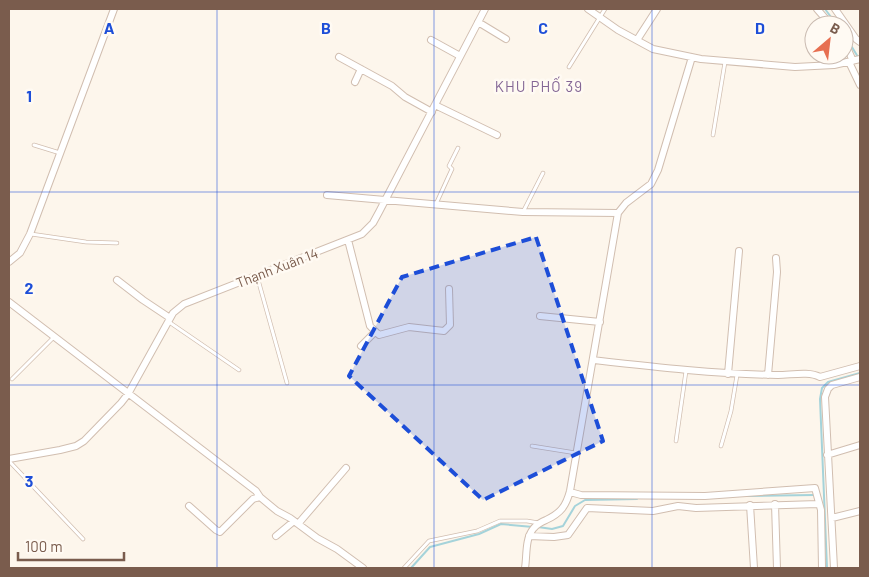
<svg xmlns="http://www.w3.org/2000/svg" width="869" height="577" font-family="Barlow,sans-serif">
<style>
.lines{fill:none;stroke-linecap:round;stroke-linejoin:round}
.stream{stroke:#a5d3da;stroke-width:2}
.service-casing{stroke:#d1beb0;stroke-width:4.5}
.minor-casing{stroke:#d1beb0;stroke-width:8}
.service{stroke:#fff;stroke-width:3}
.minor{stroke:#fff;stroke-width:6}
.marked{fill:#1d4ed8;fill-opacity:0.2;stroke:#1d4ed8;stroke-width:4;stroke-dasharray:10 6;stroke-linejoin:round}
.grid{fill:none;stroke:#1d4ed8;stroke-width:1;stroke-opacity:0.55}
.labels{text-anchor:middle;stroke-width:5;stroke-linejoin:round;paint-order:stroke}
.street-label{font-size:14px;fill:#7a5c4d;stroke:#fffaf3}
.neighbourhood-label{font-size:15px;letter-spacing:1px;fill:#846695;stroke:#fffaf3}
.grid-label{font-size:16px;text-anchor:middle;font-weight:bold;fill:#1d4ed8;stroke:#fffaf3;stroke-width:5;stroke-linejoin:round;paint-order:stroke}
</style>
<rect width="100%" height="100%" fill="#fdf6ec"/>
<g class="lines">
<path class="stream" d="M825 9 837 25
M844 34 858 57
M746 496 814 495
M538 527 552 529 563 526 575 506 585 500 637 499
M411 568 430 547 479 534 501 524 533 527
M827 568 820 399 822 388 828 382 860 373"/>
<g class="service-casing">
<path id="service" d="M569 67 605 9
M713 135 725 62
M34 145 60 153
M436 204 452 169 449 166 458 148
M523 212 543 173
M31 234 86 242 117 243
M257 276 287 383
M169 322 239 370
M12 379 54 337
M676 441 686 371
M532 446 576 453
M721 446 731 411 737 375
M9 461 83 539
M404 568 429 541 477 531 500 521H527L539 523"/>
</g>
<g class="minor-casing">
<path id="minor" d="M588 9 618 30 653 49 701 59 795 67 834 65 860 59
M817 9 831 25
M835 9 856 39 860 42
M478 22 506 39
M431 40 460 56
M637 40 657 9
M844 41 853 61
M339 57 392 86 405 97 432 112
M849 62 860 85
M355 82 361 69
M435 105 497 135
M327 195 523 212 618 213
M348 240 370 326 379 335 409 327 444 331 450 325 449 289
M9 262 20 253 30 234 114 9
M117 280 143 300 170 318
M9 302 256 491 260 497 277 511 290 518 317 538 337 549 363 568
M540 316 600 322
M361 346 375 332
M593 360C655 367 716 374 778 375 791 375 809 371 820 377L860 366
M728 374 739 251
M768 375 777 272 776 258
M827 455 860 445
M9 459 60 450 76 446 84 441 121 403 128 394 173 313 184 304 362 234 373 223 379 212 485 9
M570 492 581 495 705 496 815 488 821 510 822 568
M775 504 777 568
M750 505 754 568
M189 506 216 530 220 532 253 499 260 497
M832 518 860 511
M298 524 346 468
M276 536 294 521
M529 536 554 537 568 535 587 508 653 511 678 506 696 508 818 504
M525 568C527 556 525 539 533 529 536 525 541 522 546 520 561 513 566 506 570 491L618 213 626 203 651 184 658 170 692 57
M834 568 825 397 828 389 832 385 860 377"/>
</g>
<use href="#service" class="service"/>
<use href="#minor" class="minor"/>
</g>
<path class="marked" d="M536 237 603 441 483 500 349 376 402 277Z"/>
<path class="grid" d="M217 9V568M434 9V568M652 9V568M9 192H860M9 385H860"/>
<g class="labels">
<g class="street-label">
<text transform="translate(277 268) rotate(-21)" y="5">Thạnh Xuân 14</text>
</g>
<g class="neighbourhood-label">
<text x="539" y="92">KHU PHỐ 39</text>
</g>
</g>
<g class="grid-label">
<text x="109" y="34">A</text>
<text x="326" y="34">B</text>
<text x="543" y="34">C</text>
<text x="760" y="34">D</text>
<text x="29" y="102">1</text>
<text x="29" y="294">2</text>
<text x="29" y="487">3</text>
</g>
<rect width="869" height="577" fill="none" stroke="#7a5c4d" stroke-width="20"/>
<g transform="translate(829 40) rotate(28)"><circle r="24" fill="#fffaf3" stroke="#cabbb1"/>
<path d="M0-4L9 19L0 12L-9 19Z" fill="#e76f51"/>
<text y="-8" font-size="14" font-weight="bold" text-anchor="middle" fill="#7a5c4d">B</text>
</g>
<path d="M18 552v8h106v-8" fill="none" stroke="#7a5c4d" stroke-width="2.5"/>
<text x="25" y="552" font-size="15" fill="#7a5c4d" stroke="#fffaf3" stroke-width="4" paint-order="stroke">100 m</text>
</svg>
